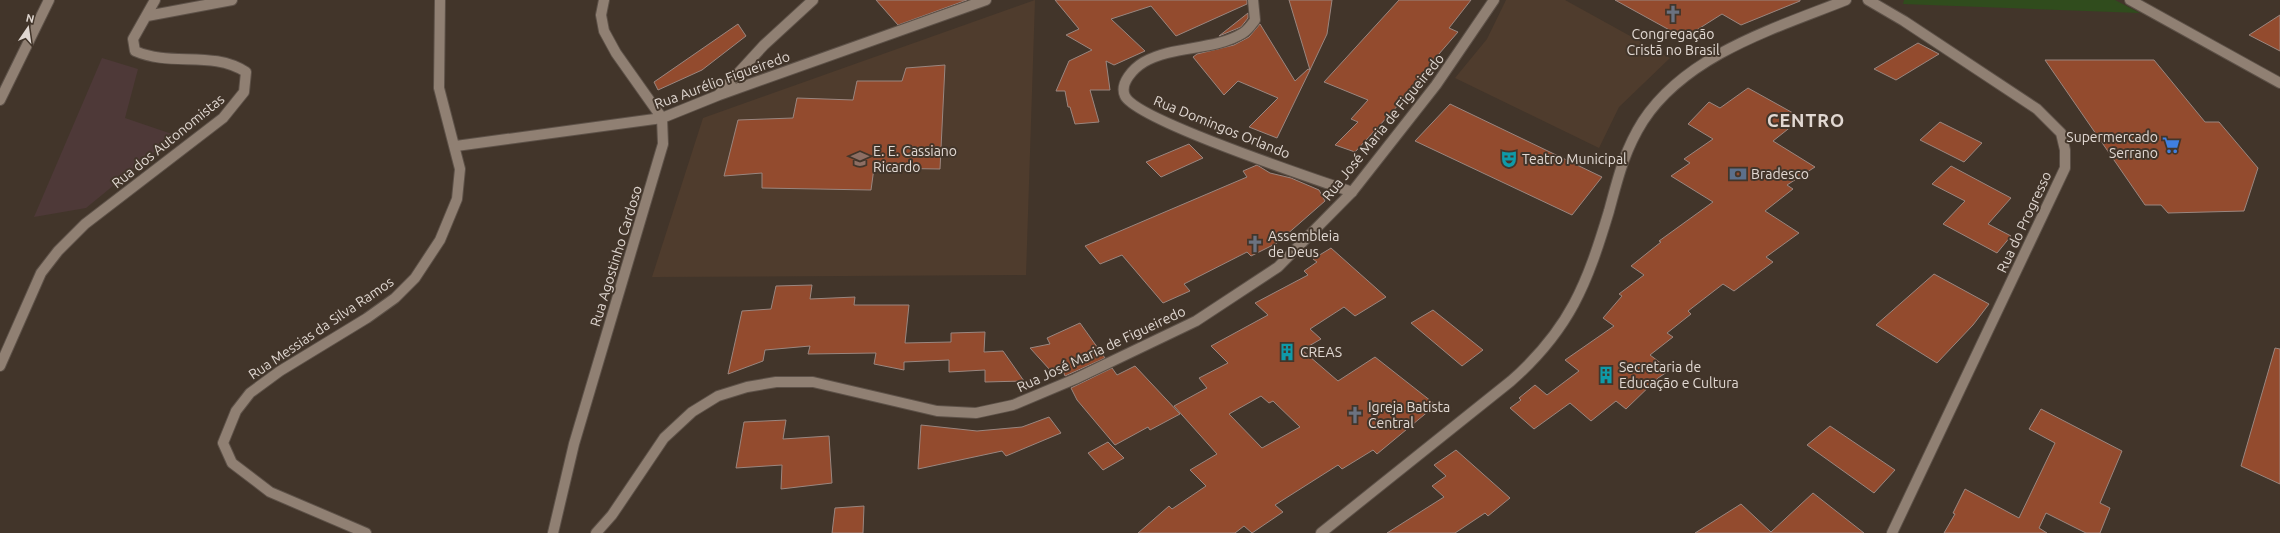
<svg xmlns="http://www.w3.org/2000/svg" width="2280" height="533" font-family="Ubuntu,sans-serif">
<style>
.built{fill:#4f3c2d}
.medical{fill:#4e3938}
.green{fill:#304c1d}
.building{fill:#934b2e;stroke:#9a867f;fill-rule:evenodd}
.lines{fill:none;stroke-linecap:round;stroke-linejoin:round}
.street-casing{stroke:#5d5148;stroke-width:12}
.secondary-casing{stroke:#5d5148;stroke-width:12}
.street{stroke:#908073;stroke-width:10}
.secondary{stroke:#908073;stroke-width:10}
.labels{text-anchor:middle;stroke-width:4;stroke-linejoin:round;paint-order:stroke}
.poi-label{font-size:14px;fill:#e1d8d2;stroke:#42352a;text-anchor:start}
.street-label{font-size:14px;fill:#e1d8d2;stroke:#42352a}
.district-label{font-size:18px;font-weight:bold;letter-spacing:1px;fill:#e1d8d2;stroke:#42352a}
</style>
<rect width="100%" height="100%" fill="#42352a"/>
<path class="built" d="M1035 0 1026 275 652 277 703 118Z
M1506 0H1565L1670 58 1619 107 1599 148 1455 78 1487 39Z"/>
<path class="medical" d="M102 58 138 69 125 118 175 135 86 208 34 217Z"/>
<path class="green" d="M1904 0H2115L2140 13 1903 4Z"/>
<path class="building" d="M876 0H967L898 25Z
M1055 0H1247V4L1176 36 1151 6 1111 19 1145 51 1114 65 1106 61 1110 90H1090L1099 122 1075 124 1070 107H1068L1065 91H1056L1069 61 1092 50 1066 35 1079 29Z
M1289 0H1332L1327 34 1310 70Z
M1399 0H1471L1449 28 1458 32 1432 62 1437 63 1355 152 1335 145 1358 122 1351 119 1368 100 1324 82Z
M1615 0H1800V1L1741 25 1722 14 1684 38Z
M1248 13V18L1241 27 1219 36Z
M2280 15V51L2249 35Z
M738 24 746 36 702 70 658 90 654 82Z
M1260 24 1295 81 1308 69 1310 70 1277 138 1249 127 1278 98 1238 81 1224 95 1193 57 1197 54 1234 45 1249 37Z
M1918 43 1939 54 1896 80 1874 69Z
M2045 60H2154L2205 122H2219L2258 168 2244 211 2168 213 2161 205H2145Z
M945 65 940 169 874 168 871 190 762 188V173L724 176 738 120 793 118 797 98 853 100 857 81H902L906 68Z
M1748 88 1802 118 1773 141 1815 167 1787 185 1793 189 1765 211 1799 233 1766 257 1773 262 1734 291 1723 284 1688 311 1691 314 1667 333 1673 337 1650 355 1670 370 1658 378 1626 409 1616 401 1591 421 1570 403 1534 429 1510 408 1521 400 1519 398 1535 385 1547 395 1579 371 1565 360 1614 326 1603 318 1622 296 1619 294 1644 275 1631 266 1661 242 1659 241 1713 202 1671 176 1690 163 1684 159 1713 139 1688 124 1709 102 1720 108Z
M1450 104 1602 177 1572 215 1415 141Z
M1940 122 1982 143 1964 162 1920 140Z
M1189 144 1203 158 1161 177 1146 162Z
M1257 165 1270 173 1291 178 1319 190 1325 201 1277 243 1251 256 1247 252 1184 284 1190 291 1163 303 1122 255 1100 264 1085 246 1247 177 1243 171Z
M1951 166 2011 198 1988 224 2011 236 1997 253 1943 224 1965 201 1932 184Z
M1331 248 1386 297 1355 316 1344 307 1310 329 1321 339 1302 350 1338 381 1375 357 1436 405 1377 454 1373 450 1342 469 1338 465 1275 505 1283 512 1252 533 1244 526 1235 533H1138L1169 506 1172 509 1206 486 1190 470 1217 454 1174 406 1207 388 1199 378 1228 363 1211 346 1268 315 1255 303 1308 275 1304 271 1317 262 1313 259ZM1261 396 1269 403 1273 401 1300 427 1262 448 1229 414Z
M1934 274 1989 304 1973 325 1937 363 1876 325Z
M812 285 810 299 855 297 854 305H909L905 343 951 342V333L985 332 984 352 1003 351 1024 381 985 382V370L949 372V360L904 362V370L874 364 876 353 808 354 810 346 765 350 763 361 728 374 742 311 771 309 776 286Z
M1433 310 1483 350 1462 366 1411 323Z
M1080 323 1105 358 1065 376 1061 366 1050 370 1030 348 1050 344 1047 338Z
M2275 348 2280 349V484L2241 466Z
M1135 366 1180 414 1150 430 1148 427 1115 445 1077 400 1071 388 1112 368 1117 375Z
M2041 409 2122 451 2100 503 2110 508 2100 533H2086L2046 513 2039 528 2047 533H1944L1955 514 1953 513 1965 489 2019 518 2055 443 2029 429Z
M1049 417 1061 433 1006 456 1002 451 918 469 921 425 977 431 1022 427Z
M786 420 783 439 829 436 832 483 781 489 782 465 736 468 744 422Z
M1830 426 1895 470 1874 493 1807 445Z
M1108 442 1124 458 1103 470 1088 453Z
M1456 450 1510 498 1488 516 1485 513 1455 533H1387L1444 497 1432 486 1446 476 1434 465Z
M1813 493 1864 533H1695L1741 504 1771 532Z
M864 506 863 533H832L835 508Z"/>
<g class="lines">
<g class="street-casing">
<path id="street" d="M1253 0 1255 20C1252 24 1248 30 1243 33 1214 51 1174 45 1144 62 1134 68 1119 83 1125 96 1136 120 1318 180 1352 192
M1868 0 1904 21 2037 109 2061 133 2065 150V168L1892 533
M2130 0 2280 83
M147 16 232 0
M720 93 764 45 813 0
M456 146 662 118 719 95 986 0
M0 366 41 273 58 251 85 224 223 118 244 92 246 72C212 50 171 67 135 51L133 39 155 0
M366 533 270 492 232 463 223 443 236 411 250 393 280 371 367 318 395 298 415 278 440 240 457 199 460 169 439 88 440 0
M553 533 574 444 663 144 662 118 616 53 604 31 601 15 604 0"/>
</g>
<g class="secondary-casing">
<path id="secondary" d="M0 100 49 0
M596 533 612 515 664 438 692 412 718 396 747 387 776 382H813L937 411 976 413 1013 405 1075 379 1196 321 1278 267 1352 192 1436 85 1494 0
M1321 533 1511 381C1570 329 1587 284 1609 211 1618 178 1624 151 1643 121 1687 54 1776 28 1846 0"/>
</g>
<use href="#street" class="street"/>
<use href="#secondary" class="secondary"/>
</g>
<defs>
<g id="church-bare" transform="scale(1.38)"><path d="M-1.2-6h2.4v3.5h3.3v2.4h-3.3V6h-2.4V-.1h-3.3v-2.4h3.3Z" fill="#6b7280" stroke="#42352a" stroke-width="2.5" paint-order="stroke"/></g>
<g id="supermarket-bare" transform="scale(1.38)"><path d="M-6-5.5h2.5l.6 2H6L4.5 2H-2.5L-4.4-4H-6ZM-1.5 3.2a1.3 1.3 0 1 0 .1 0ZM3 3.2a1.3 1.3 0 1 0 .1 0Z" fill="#3f7fe0" stroke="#42352a" stroke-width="2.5" paint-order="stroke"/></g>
<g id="school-bare" transform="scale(1.38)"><path d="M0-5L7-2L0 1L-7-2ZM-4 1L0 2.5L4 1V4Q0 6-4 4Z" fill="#8d6e63" stroke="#42352a" stroke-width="2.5" paint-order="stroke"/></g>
<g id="theatre-bare" transform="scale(1.38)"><path d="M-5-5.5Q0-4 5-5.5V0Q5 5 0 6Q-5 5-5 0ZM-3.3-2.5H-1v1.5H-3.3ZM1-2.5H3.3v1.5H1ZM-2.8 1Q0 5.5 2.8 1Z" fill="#0f9aa8" stroke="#42352a" stroke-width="2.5" paint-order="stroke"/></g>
<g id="bank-bare" transform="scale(1.38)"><path d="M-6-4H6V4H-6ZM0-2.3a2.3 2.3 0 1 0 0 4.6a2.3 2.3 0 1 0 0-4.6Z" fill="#5c6f8a" stroke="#42352a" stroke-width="2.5" paint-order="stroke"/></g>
<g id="building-bare" transform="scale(1.38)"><path d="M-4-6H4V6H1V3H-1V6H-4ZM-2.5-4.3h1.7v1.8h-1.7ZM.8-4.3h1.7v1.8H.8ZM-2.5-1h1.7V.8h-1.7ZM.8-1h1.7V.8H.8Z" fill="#0f9aa8" stroke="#42352a" stroke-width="2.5" paint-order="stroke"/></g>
</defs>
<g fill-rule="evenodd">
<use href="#church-bare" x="1673" y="14"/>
<use href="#supermarket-bare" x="2171" y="145"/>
<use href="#school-bare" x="860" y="159"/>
<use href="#theatre-bare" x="1509" y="159"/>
<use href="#bank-bare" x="1738" y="174"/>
<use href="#church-bare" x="1255" y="244"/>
<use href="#building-bare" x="1287" y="352"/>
<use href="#building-bare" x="1606" y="375"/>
<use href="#church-bare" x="1355" y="415"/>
</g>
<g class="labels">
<g class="poi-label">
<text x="1673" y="39" text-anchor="middle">Congregação<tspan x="1673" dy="16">Cristã no Brasil</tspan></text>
<text x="2158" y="142" text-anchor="end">Supermercado<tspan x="2158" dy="16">Serrano</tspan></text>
<text x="873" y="156">E. E. Cassiano<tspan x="873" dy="16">Ricardo</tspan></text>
<text x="1522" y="164">Teatro Municipal</text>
<text x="1751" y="179">Bradesco</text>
<text x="1268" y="241">Assembleia<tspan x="1268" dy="16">de Deus</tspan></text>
<text x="1300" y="357">CREAS</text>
<text x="1619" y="372">Secretaria de<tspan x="1619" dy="16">Educação e Cultura</tspan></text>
<text x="1368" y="412">Igreja Batista<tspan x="1368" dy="16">Central</tspan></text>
</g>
<g class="street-label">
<text transform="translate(722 80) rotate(-20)" y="5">Rua Aurélio Figueiredo</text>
<text transform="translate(1222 127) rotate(22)" y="5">Rua Domingos Orlando</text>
<text transform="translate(1383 127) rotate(-51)" y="5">Rua José Maria de Figueiredo</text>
<text transform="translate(168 141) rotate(-39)" y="5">Rua dos Autonomistas</text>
<text transform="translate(2024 222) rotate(-65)" y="5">Rua do Progresso</text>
<text transform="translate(616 256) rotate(-73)" y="5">Rua Agostinho Cardoso</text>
<text transform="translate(321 328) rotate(-34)" y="5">Rua Messias da Silva Ramos</text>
<text transform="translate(1101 349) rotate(-25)" y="5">Rua José Maria de Figueiredo</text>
</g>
<g class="district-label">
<text x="1806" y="127">CENTRO</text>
</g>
</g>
<g transform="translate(28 28) rotate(13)" stroke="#42352a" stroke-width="3" paint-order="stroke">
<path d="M0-3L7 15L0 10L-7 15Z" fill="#e1d8d2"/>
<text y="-6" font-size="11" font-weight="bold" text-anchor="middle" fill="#e1d8d2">N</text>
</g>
</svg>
